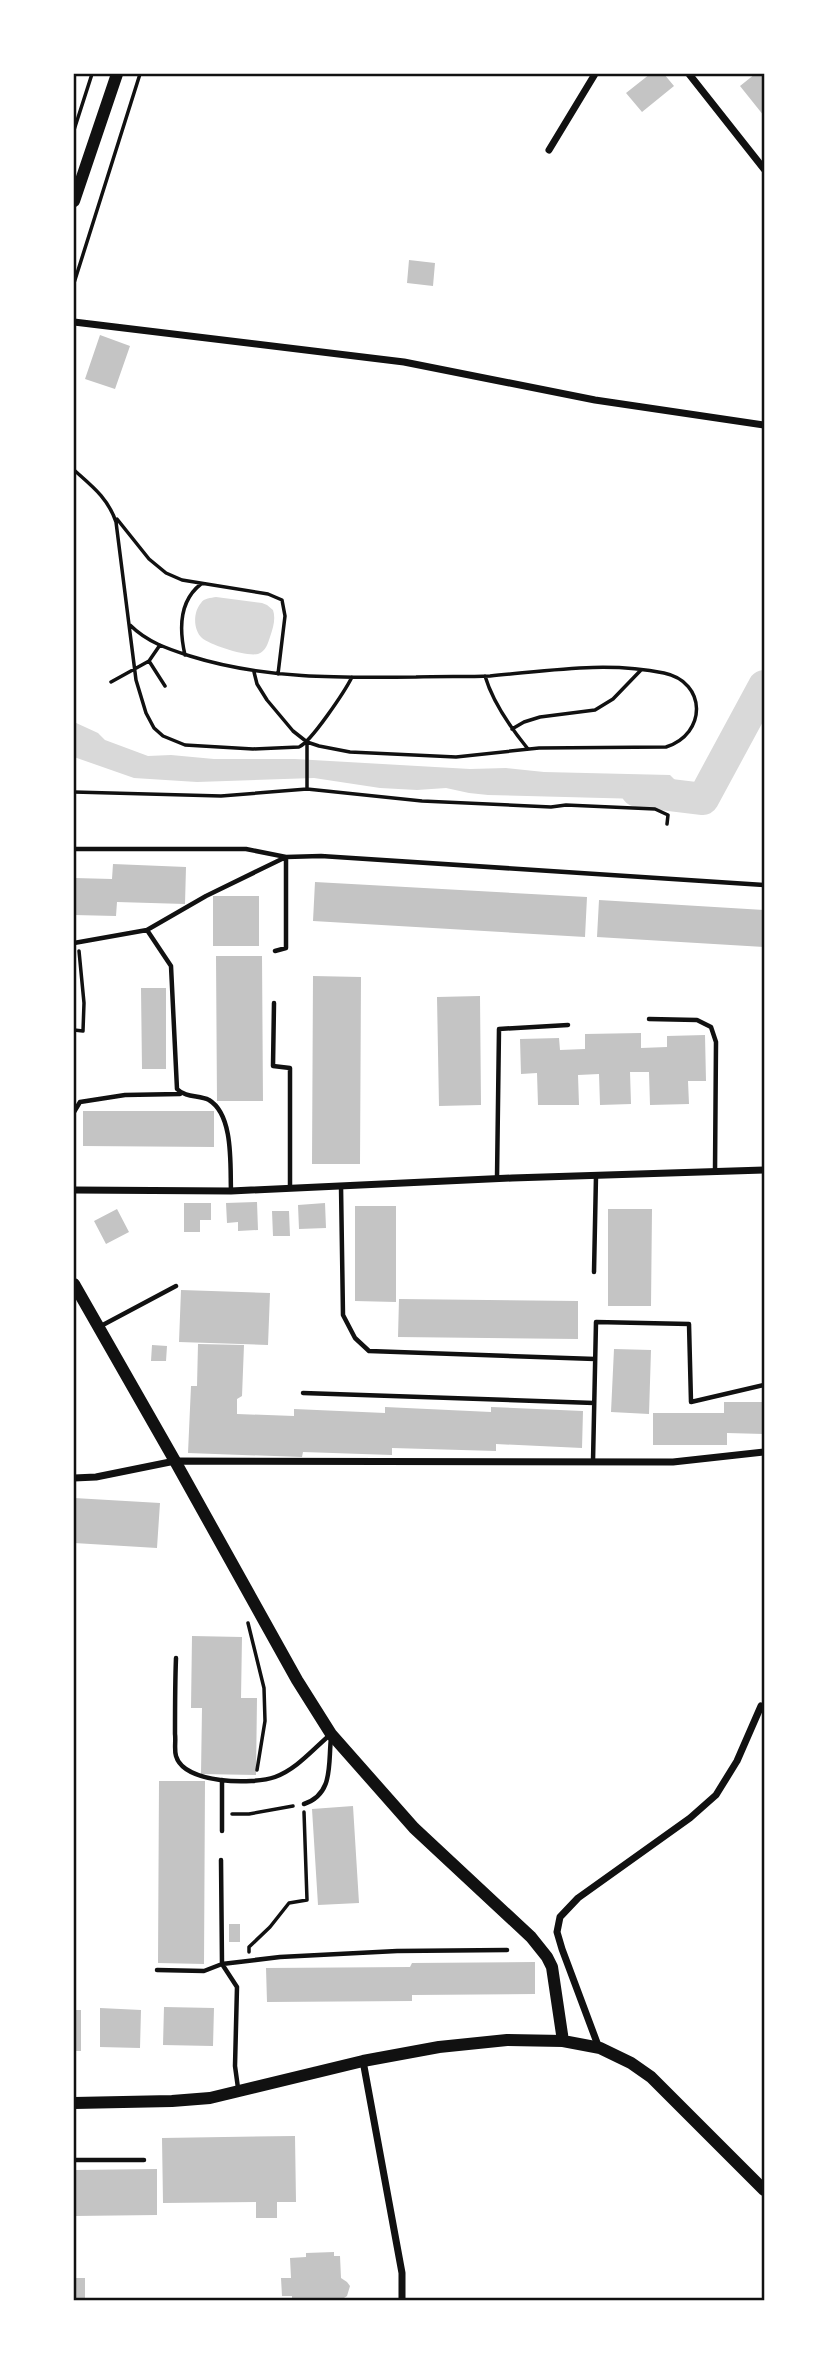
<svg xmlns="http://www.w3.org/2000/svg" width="838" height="2374" font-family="Lato,sans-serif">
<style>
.water{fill:#d9d9d9}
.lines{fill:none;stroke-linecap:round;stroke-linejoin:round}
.river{stroke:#d9d9d9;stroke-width:32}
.building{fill:#c4c4c4}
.path{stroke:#111;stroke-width:3.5}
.service{stroke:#111;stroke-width:4.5}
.minor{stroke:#111;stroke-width:7}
.secondary{stroke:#111;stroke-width:12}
.neatline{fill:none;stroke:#111;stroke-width:2.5}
</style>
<rect width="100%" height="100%" fill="#fff"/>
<path class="water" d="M216 597 262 603 267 605 273 610C276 619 273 628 270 637 268 643 266 651 258 654 247 657 210 645 202 638 193 630 193 612 201 603 204 598 211 598 216 597Z
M74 722 98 733 105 740 148 756 171 755 214 759H295L470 769 506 768 544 772 670 775 678 783 679 800 488 795 469 793 446 788 417 790 380 788 314 778 197 782 134 778 74 757Z"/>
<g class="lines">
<path class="river" d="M637 791 703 799 764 686"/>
</g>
<path class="building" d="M650 74H664L674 86 642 112 626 93Z
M755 74 764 75V116L740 86Z
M409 260 435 263 433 286 407 283Z
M100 335 130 346 115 389 85 379Z
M113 864 186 867 185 904 117 902 116 916 74 915V878L112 879Z
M315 882 587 897 585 937 313 921Z
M213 896H259V946H213Z
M599 900 764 910V947L597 937Z
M216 956H262L263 1101H217Z
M313 976 361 977 360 1164H312Z
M141 988H166V1069H142Z
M480 996 481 1105 439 1106 437 997Z
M641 1033V1048L667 1047V1036L705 1035 706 1081H688L689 1104 650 1105 649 1072H630L631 1104 600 1105 599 1074 578 1075 579 1105H538L537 1073 521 1074 520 1039 559 1038 560 1050 585 1049V1034Z
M83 1111H214V1147L83 1146Z
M257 1202 258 1230 238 1231V1222L227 1223 226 1203Z
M184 1203H211V1220H200V1232H184Z
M325 1203 326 1228 299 1229 298 1205Z
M355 1206H396V1302L355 1301Z
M117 1209 129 1232 106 1244 94 1221Z
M608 1209H652L651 1306H608Z
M272 1211H289L290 1236H273Z
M181 1290 270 1293 268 1345 179 1342Z
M399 1299 578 1301V1339L398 1337Z
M198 1344 244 1345 242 1396 237 1399V1414L294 1416V1409L385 1413V1407L491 1412V1407L583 1411 582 1448 496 1444V1451L392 1448V1455L303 1452 302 1457 188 1453 191 1386H197Z
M152 1345 167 1346 166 1361H151Z
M614 1349 651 1350 649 1414 611 1412Z
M724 1402H764V1434L727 1433V1445H653V1413H724Z
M74 1498 160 1503 157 1548 74 1543Z
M192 1636 242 1637 241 1698H257L256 1775 201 1774 202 1708H191Z
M159 1781H205L204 1964 158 1963Z
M353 1806 359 1903 318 1905 312 1809Z
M229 1924H240V1942H229Z
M535 1962V1994L412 1995V2001L267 2002 266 1968 410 1967 412 1963Z
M164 2007 214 2008 213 2046 163 2045Z
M100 2008 141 2010 140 2048 100 2047Z
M74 2010H81V2051H74Z
M295 2136 296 2202H277V2218H256V2202L163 2203 162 2138Z
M157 2169V2215L74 2216V2170Z
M334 2252V2256H340L341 2278 347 2282 350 2286 347 2296 341 2300H292V2296H282L281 2278H291L290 2258 306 2257V2253Z
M74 2278H85V2300H74Z"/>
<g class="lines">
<path class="path" d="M74 130 92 74
M74 283 140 74
M74 470C92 486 108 498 116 522L136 680 146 713 154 728 163 736 185 745 253 749 299 747C311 742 345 691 352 677
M117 519 149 559 166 573 182 580 268 594 282 600 285 616 278 674
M130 625C147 642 168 649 190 656 263 679 340 678 416 677 441 676 465 677 490 676 548 671 605 661 664 673 707 682 707 734 666 747L539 748 456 757 350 752 319 746 307 742 293 731 267 700 257 684 254 672
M185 655C179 629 179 601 201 584
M149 661 165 686
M485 676C493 703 510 727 528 749
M111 682 149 661 160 645
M512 729 524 722 540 717 595 710 613 699 641 670
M307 788V744
M74 792 221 796 307 789 422 801 551 807 566 805 655 809 668 815 667 824
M74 1030 83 1031 84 1003 79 951
M248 1623 264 1688 265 1721 257 1770
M232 1814H249L293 1806
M249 1952V1947L270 1927 289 1903 307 1900 304 1812"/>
<path class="service" d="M74 849H246L286 857V948L275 951
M147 930 206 896 286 857 321 856 764 885
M74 943 147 930 171 966 177 1089C186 1098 199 1095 209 1100 234 1115 230 1166 231 1191
M274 1003 273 1066 290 1068V1188
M649 1019 697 1020 711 1027 716 1042 715 1171
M74 1112 80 1102 125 1095 180 1094
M497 1178 499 1029 568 1025
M341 1186 343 1315 355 1338 369 1351 595 1359
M594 1272 596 1176
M99 1327 176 1286
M303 1393 594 1403
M593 1461 596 1322 689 1324 691 1402 764 1385
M176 1658C175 1683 175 1709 175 1734 176 1741 174 1749 176 1756 184 1784 253 1785 275 1777 297 1769 313 1749 331 1734
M304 1804C334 1794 328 1764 331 1738
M222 1831V1780
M221 1860 222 1964 237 1987 235 2066 238 2088
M157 1970 204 1971 222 1964 280 1957 397 1951 507 1950
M74 2160H144"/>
<path class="minor" d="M689 74 764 169
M549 150 595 74
M74 322 404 362 595 400 764 425
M74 1190 231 1191 512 1178 764 1170
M74 1478 96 1477 175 1461 673 1462 764 1452
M599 2048 562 1949 557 1932 560 1917 578 1898 690 1818 716 1795 737 1761 761 1706
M363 2061 402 2273V2300"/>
<path class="secondary" d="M74 201 117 74
M74 1284 175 1461 297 1680 331 1734 414 1828 531 1937 547 1957 552 1967 563 2041
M74 2103 172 2101 210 2098 363 2061 439 2047 507 2040 563 2041 600 2048 631 2063 651 2077 764 2190"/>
</g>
<rect width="838" height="2374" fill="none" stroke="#ffffff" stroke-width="150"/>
<rect x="75" y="75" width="688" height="2224" class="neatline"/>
</svg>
